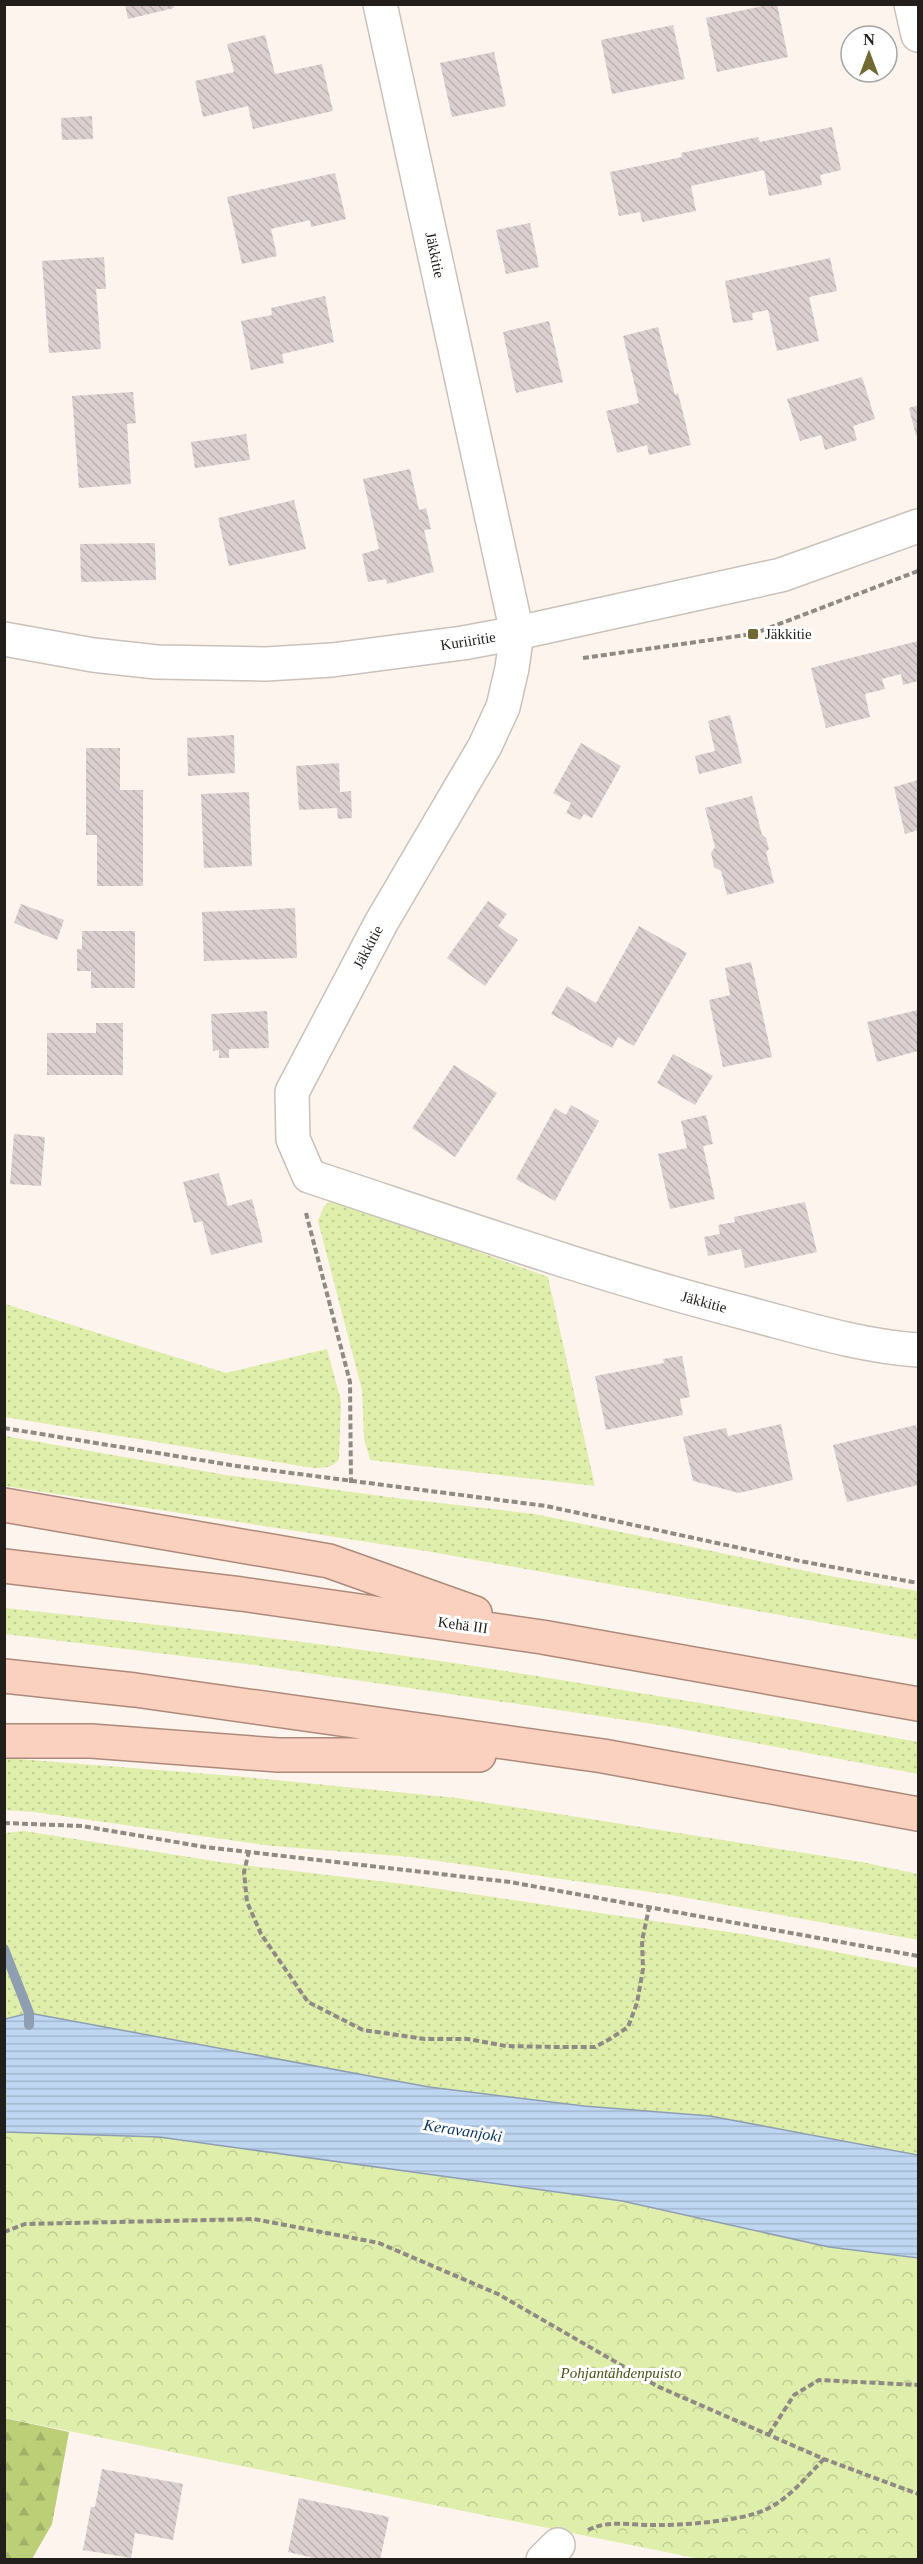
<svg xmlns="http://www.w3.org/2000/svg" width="923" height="2564" font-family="Georgia,serif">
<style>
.grass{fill:url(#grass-dots)}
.forest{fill:url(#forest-firs)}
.park{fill:url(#park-crowns)}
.water{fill:url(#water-rules);stroke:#8f9fb1;stroke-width:1.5}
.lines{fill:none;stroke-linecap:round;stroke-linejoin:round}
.stream{stroke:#8f9fb1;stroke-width:10}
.building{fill:url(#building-back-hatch)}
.minor-casing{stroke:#c9c1ba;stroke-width:36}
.tertiary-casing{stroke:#c9c1ba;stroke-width:36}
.trunk-casing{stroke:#ad8a7b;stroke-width:36}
.path{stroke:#908a85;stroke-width:4;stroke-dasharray:6 3;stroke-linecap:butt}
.minor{stroke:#fff;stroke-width:33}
.tertiary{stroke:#fff;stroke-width:33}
.trunk{stroke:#fad0be;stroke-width:33}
.poi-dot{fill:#716834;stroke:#fff;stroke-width:2}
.labels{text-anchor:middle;stroke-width:6;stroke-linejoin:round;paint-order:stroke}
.street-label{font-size:15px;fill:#211e1b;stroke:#fff}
.poi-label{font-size:15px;fill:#211e1b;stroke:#fff;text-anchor:start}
.park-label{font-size:15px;font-style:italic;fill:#485313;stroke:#fff}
.water-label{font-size:16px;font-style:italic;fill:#0a345e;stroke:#fff}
</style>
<defs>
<pattern id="grass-dots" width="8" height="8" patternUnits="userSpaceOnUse" patternTransform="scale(1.5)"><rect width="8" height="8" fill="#dfefab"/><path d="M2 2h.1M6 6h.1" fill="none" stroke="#bfcc93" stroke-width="1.8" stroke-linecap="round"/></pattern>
<pattern id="forest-firs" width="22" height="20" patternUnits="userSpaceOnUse" patternTransform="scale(1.5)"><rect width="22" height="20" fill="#bccf77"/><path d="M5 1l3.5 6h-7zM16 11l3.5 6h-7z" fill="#a1b166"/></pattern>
<pattern id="park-crowns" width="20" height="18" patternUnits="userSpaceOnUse" patternTransform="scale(1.5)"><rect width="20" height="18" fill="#dfefab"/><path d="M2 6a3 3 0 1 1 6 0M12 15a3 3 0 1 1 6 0" fill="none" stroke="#bfcc93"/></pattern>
<pattern id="water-rules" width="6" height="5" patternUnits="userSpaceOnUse" patternTransform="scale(1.5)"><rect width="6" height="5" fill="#bed6f1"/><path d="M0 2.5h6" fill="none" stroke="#a3b7ce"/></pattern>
<pattern id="building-back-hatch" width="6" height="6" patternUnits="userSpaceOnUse" patternTransform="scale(1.5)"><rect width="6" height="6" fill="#dbd0cf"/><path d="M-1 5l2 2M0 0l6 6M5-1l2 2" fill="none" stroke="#bcb2b1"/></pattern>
</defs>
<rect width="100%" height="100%" fill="#fcf4ed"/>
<path class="grass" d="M333 1199 548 1277 595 1486 370 1460 364 1439 362 1390 318 1221 324 1206Z
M5 1304 226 1373 327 1349 341 1401 339 1459C333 1468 324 1468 313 1468L5 1417Z
M5 1436 226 1475 396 1498 535 1514 835 1577 918 1591V1640L426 1551 5 1486Z
M5 1608C152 1624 300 1640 447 1662 605 1686 762 1713 918 1742V1774L666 1726 254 1665 5 1634Z
M5 1758 235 1776 457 1798 862 1862 918 1874V1940L671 1895 411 1857 272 1846 34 1812 5 1810Z
M24 1831 227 1863 412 1885 749 1935 918 1968V2155L710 2116 584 2106 429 2087 29 2013 5 2019V1833Z"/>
<path class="forest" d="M4 2418 69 2432 52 2524 32 2559H5Z"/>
<path class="park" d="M7 2131 159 2137 622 2201 829 2247 918 2258V2559H700L5 2418 4 2132Z"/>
<path class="water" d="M29 2013 429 2087 584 2106 710 2116 918 2155V2258L829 2247 622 2201 159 2137 5 2132V2019Z"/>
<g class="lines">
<path class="stream" d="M4 1949 29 2013V2025"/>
</g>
<path class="building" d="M125 4H173L174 8 128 19Z
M772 4H777L788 57 717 72 706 18Z
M673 25 685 79 612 94 601 40Z
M265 35 275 74 322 64 333 111 253 129 248 106 203 117 195 81 234 72 227 44Z
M494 52 506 106 452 117 440 63Z
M92 116 93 139 62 140 61 118Z
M832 127 841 170 820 175 822 185 769 196 764 170 691 186 696 211 642 222 640 212 619 216 610 172 682 157 681 153 758 137 760 142Z
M335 173 346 219 311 227 310 220 271 229 277 256 242 264 227 197Z
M530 223 539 267 506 274 496 230Z
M104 257 106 289H96L101 349 49 353 42 261Z
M830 258 837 291 809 297 819 341 777 351 768 310 752 313 753 320 733 323 725 281Z
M325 296 334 342 282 354 284 363 251 370 241 321 272 315 271 308Z
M549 321 563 382 516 393 503 332Z
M658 327 675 395 678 393 691 445 649 455 647 445 617 453 606 411 639 403 623 336Z
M862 377 875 419 853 426 857 440 825 450 821 435 800 441 787 399Z
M133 392 136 423 127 424 131 484 79 488 72 396Z
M918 405V435L916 436 909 408Z
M246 434 250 460 195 468 191 442Z
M410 469 419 510 426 508 431 529 424 530 434 572 387 584 386 579 368 582 362 554 379 549 363 479Z
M294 500 306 549 229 566 218 518Z
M155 543 156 580 81 582 80 544Z
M918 641V681L903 685 901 674 882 679 885 689 865 694 870 717 826 728 811 668Z
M730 715 742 763 699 774 695 756 715 751 708 721Z
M234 735 235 773 188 776 187 738Z
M581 743 621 766 592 818 584 814 580 820 566 813 571 803 553 793Z
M86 748H120V790H143V886H97V835H86Z
M339 763 340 792 351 791 352 818 338 819 337 808 299 810 296 766Z
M918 780V830L905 834 894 787Z
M249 792 252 866 204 868 201 794Z
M752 796 762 835 766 838 769 849 766 852 774 883 727 895 721 871 714 867 711 853 715 847 705 808Z
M488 901 507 914 498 926 518 940 485 986 447 958Z
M21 904 64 920 57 940 14 923Z
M295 908 297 958 204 961 202 912Z
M639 926 687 953 634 1046 618 1037 612 1048 551 1014 567 986 596 1003Z
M82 931H135V988H91V971H77V949H82Z
M751 962 772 1057 723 1067 709 1000 730 995 725 968Z
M918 1010V1051L877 1062 867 1022Z
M267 1011 269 1048 229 1049V1058H219V1050L213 1051 211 1014Z
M96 1023H123V1075H47V1033H96Z
M673 1054 713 1076 695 1105 657 1083Z
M454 1065 497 1093 455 1157 412 1128Z
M571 1105 599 1121 555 1201 516 1179 555 1108 566 1115Z
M706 1115 713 1144 703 1146 715 1199 670 1209 658 1154 687 1148 681 1121Z
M14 1134 45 1137 41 1186 10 1184Z
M219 1173 228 1206 252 1199 263 1242 211 1255 202 1221 194 1223 183 1182Z
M805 1202 817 1252 745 1268 741 1249 708 1256 704 1237 720 1234 718 1225 735 1222 734 1217Z
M682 1356 690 1397 680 1399 683 1415 606 1430 595 1376 664 1363 663 1359Z
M781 1424 793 1480 739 1493 693 1481 683 1437 726 1428 728 1436Z
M916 1425 918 1437V1485L847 1502 833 1445Z
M102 2469 183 2484 173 2540 135 2533 131 2558 83 2550 91 2507H95Z
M299 2498 389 2517 380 2560H322L288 2552Z"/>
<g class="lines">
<g class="minor-casing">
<path id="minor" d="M380 4 517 633 512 668 503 707 485 746 381 923 292 1092 293 1139 309 1176C454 1224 598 1275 746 1313 803 1328 860 1346 918 1350
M911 4 918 35
M543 2560 558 2545"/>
</g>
<g class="tertiary-casing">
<path id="tertiary" d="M4 639 93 655 157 662 266 664 332 660 463 643 517 633 781 575 918 526"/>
</g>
<g class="trunk-casing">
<path id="trunk" d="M4 1505 329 1561 475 1613
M4 1566 241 1594 542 1637 918 1704
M4 1676 135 1690 603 1756 918 1814
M4 1741H91L278 1755H479"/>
</g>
<path class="path" d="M583 658 753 634 918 571
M306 1213 350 1382 351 1483
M4 1428 237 1466 546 1506 800 1561 918 1583
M4 1823 82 1826 205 1847 510 1882 918 1956
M249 1851 244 1872 247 1902 261 1934 308 2002 363 2030 425 2039H468L506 2046 558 2047H595L610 2039 628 2027 637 2003 643 1969 642 1941 649 1908
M4 2232 25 2224 254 2219 379 2243 498 2294 659 2387 824 2459 918 2494
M769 2434 794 2395 819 2380 918 2385
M588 2530C607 2520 630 2525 651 2525 678 2526 741 2521 765 2510 789 2499 806 2477 824 2459"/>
<use href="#minor" class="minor"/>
<use href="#tertiary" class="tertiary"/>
<use href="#trunk" class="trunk"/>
</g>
<rect class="poi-dot" x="747" y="628" width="12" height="12" rx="3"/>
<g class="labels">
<g class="street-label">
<text transform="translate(435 255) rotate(78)" y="5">Jäkkitie</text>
<text transform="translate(468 641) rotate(-9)" y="5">Kuriiritie</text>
<text transform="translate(368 947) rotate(-62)" y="5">Jäkkitie</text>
<text transform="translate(704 1302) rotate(15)" y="5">Jäkkitie</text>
<text transform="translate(463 1625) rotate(8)" y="5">Kehä III</text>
</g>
<g class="poi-label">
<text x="765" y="639">Jäkkitie</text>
</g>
<g class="park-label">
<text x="621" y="2378">Pohjantähdenpuisto</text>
</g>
<g class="water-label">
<text transform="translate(463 2130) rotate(9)" y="6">Keravanjoki</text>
</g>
</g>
<rect width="923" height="2564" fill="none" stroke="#211e1b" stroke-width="12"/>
<g transform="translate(869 54)"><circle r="28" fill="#ffffff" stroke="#a6a5a4" stroke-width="1.5"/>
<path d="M0-4.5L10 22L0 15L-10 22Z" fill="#716834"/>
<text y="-9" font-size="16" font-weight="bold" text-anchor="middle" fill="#211e1b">N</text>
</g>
</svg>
